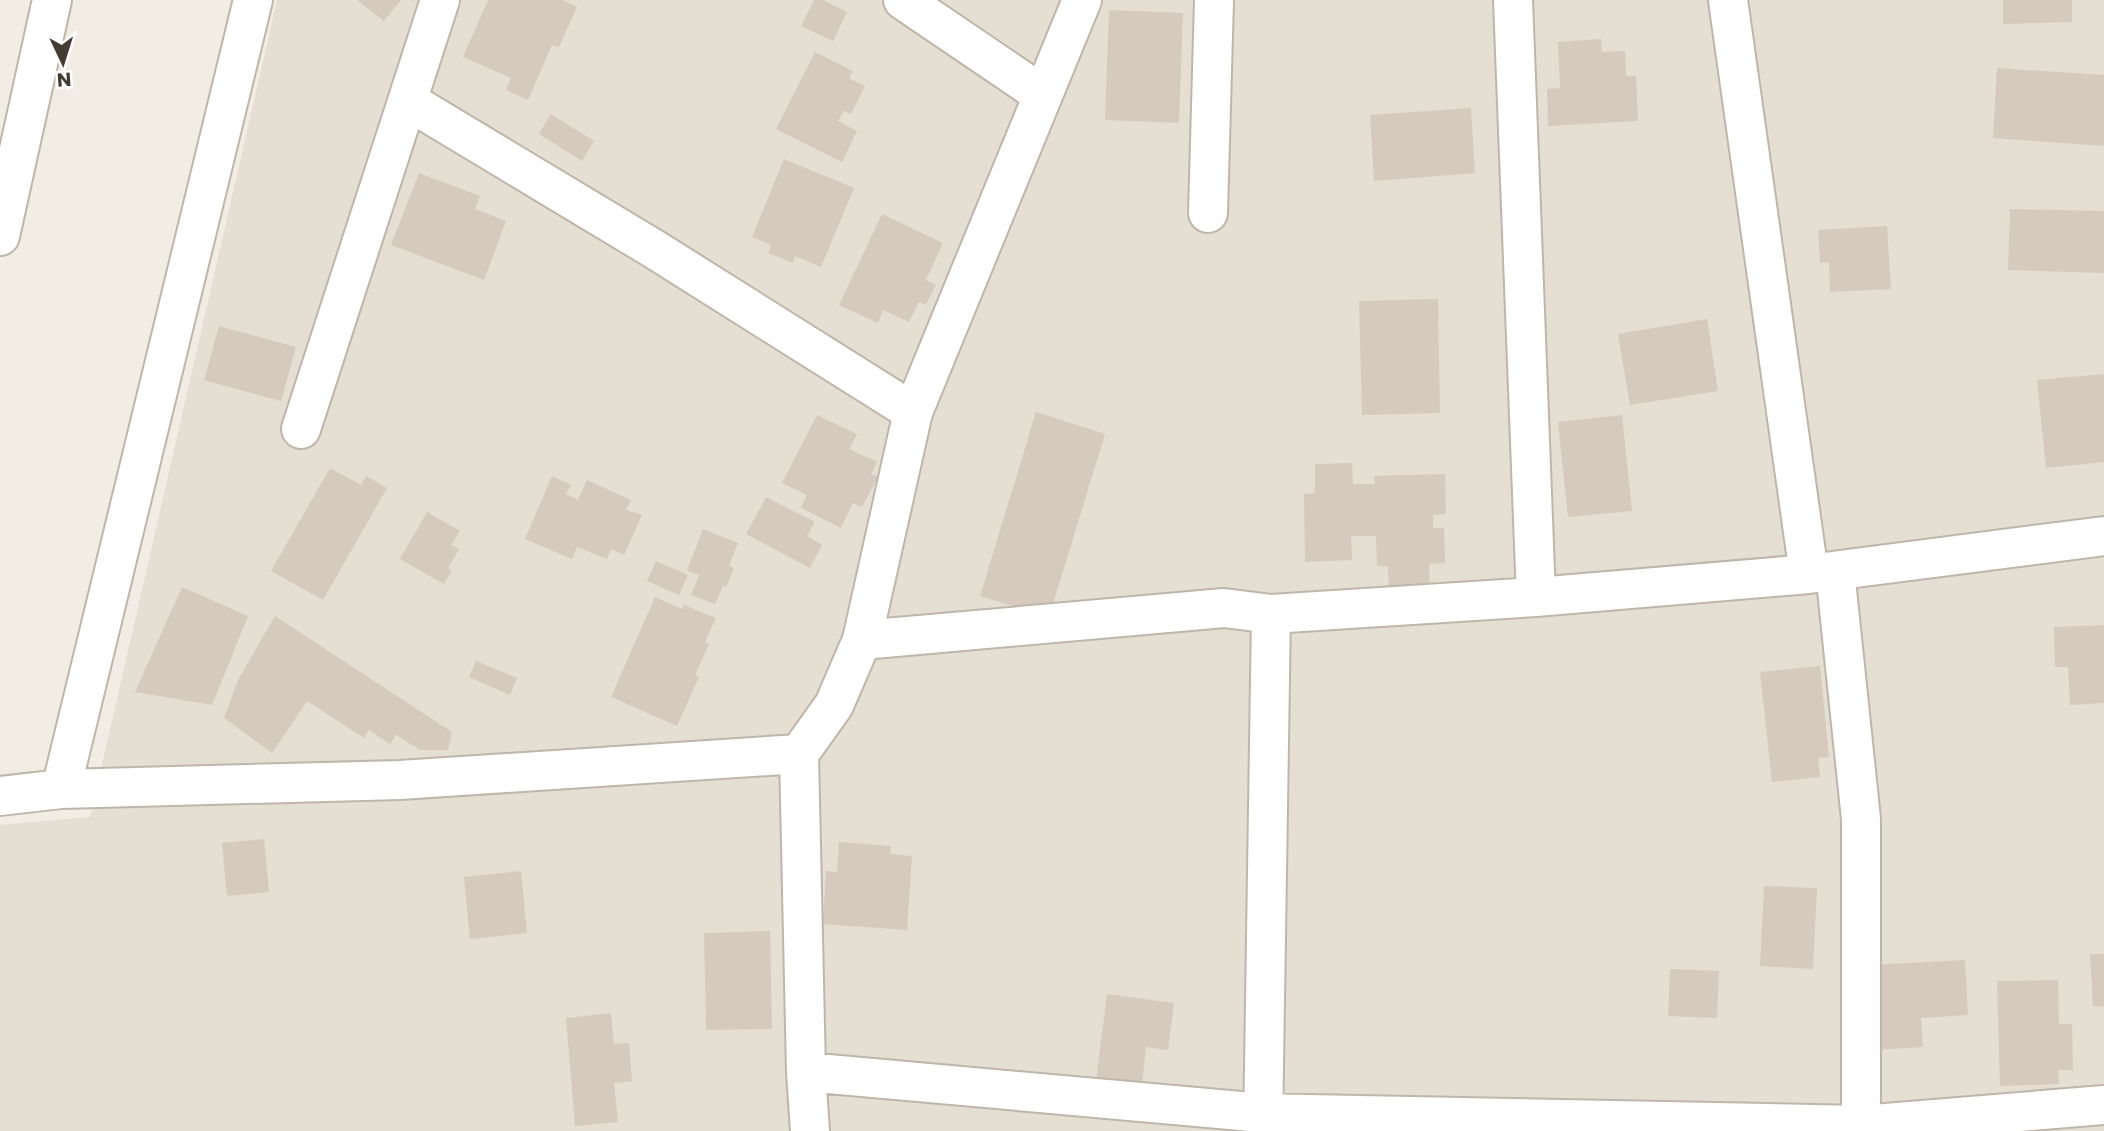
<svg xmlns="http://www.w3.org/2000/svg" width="2104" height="1131" font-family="Poppins,sans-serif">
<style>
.residential{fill:#e5ded2}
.building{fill:#d5cabd}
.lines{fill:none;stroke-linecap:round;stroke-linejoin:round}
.street-casing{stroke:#bfb6aa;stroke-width:42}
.street{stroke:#fff;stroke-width:38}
</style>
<rect width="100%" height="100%" fill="#f1ece4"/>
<path class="residential" d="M277 0H2104V1131H0V825L90 817Z"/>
<path class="building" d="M357 0H401L384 21Z
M488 0H562L577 7 559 47 552 45 528 100 506 90 511 78 463 57Z
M814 0H823L847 12 833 41 801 26Z
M2003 0H2072V22L2003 24Z
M1109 10 1183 13 1179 123 1105 120Z
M1601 39 1602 52 1625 51 1626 76H1636L1638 121 1548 126 1547 89 1560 88 1558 42Z
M815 52 853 71 849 78 865 86 851 114 844 111 838 121 857 131 842 162 776 129Z
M1997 68 2104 75V146L1993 138Z
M1471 108 1475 173 1374 181 1370 115Z
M551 114 594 141 582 161 539 134Z
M784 159 854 188 821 267 795 256 793 263 768 253 771 245 752 237Z
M419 173 480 196 475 209 506 221 484 280 391 245Z
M2010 209 2104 211V273L2008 270Z
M882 214 943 243 926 280 936 285 926 305 919 302 909 322 883 310 878 323 839 305Z
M1887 226 1891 289 1830 292 1829 262 1820 263 1818 230Z
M1438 299 1440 413 1362 415 1359 301Z
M1707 319 1718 391 1630 405 1618 334Z
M219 326 296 347 281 401 204 380Z
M2104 374V462L2046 468 2037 380Z
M1036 412 1105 434 1049 617 980 596Z
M817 415 857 434 849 449 877 462 871 474 878 477 862 507 853 503 841 528 801 508 807 495 782 483Z
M1622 415 1632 511 1568 517 1558 422Z
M1352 463 1353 484H1375L1374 476 1445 474 1446 514 1433 515V528H1444L1445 563 1429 564 1430 591 1389 592 1388 566H1377L1376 536H1351L1352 560 1305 562 1304 494 1315 493V464Z
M330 468 361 485 366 476 387 488 323 600 271 571Z
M552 476 571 485 566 494 578 500 587 480 631 500 626 510 642 515 624 555 611 549 607 559 577 547 572 559 525 539Z
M766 497 815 522 807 536 822 545 810 568 746 534Z
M427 512 460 531 451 545 459 549 448 568 452 571 444 584 400 559Z
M703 529 738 543 729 566 734 568 726 587 723 586 715 604 691 595 699 575 687 571Z
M656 561 688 575 679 595 647 581Z
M182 587 248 616 212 705 135 692Z
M655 597 682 609 684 605 716 618 705 642 709 644 695 675 699 677 677 726 611 697Z
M275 616 452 732 448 750H420L396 735 390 744 369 730 364 738 307 701 272 753 224 718 239 678Z
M2104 625V703L2070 705 2068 667H2055L2054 627Z
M476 661 517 678 510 695 469 677Z
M1820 666 1829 757 1818 758 1820 777 1772 782 1760 672Z
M264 839 269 892 227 896 222 843Z
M839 842 891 846 890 854 912 856 907 930 823 924 826 871 837 872Z
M521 871 527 933 470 939 464 877Z
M1764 886 1817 888 1813 969 1760 966Z
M770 931 772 1029 706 1030 704 933Z
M2090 954H2104V1006L2093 1007Z
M1965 960 1968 1015 1921 1018 1923 1047 1875 1050 1870 965Z
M1670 969 1719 971 1717 1018 1668 1016Z
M2058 980 2059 1024H2072L2073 1070H2058L2059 1084 2000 1086 1997 981Z
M1107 994 1174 1003 1168 1050 1146 1047 1140 1102 1094 1096Z
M611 1013 614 1044 629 1043 632 1081 614 1083 618 1122 575 1126 566 1018Z"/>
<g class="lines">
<g class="street-casing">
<path id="street" d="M903 0 1043 95
M1513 0 1536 597
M1728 0 1809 574
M408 101 654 249 913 412
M1208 213 1214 0
M0 236 52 0
M301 429 440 0
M1835 571 1861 819V1131
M862 640 1224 608 1271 614 1536 597 1809 574 2104 536
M61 789 253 0
M0 796 61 789 400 780 799 754
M806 1072 1263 1113 1861 1125 2104 1105
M810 1131 806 1072 799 754 834 705 862 640 913 412 1082 0
M1263 1131 1271 614"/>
</g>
<use href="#street" class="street"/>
</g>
<g transform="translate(63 63) rotate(176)" stroke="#ffffff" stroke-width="5" paint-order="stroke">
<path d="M0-5L12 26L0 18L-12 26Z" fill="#423c34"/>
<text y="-10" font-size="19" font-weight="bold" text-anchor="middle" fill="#423c34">N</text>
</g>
</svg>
